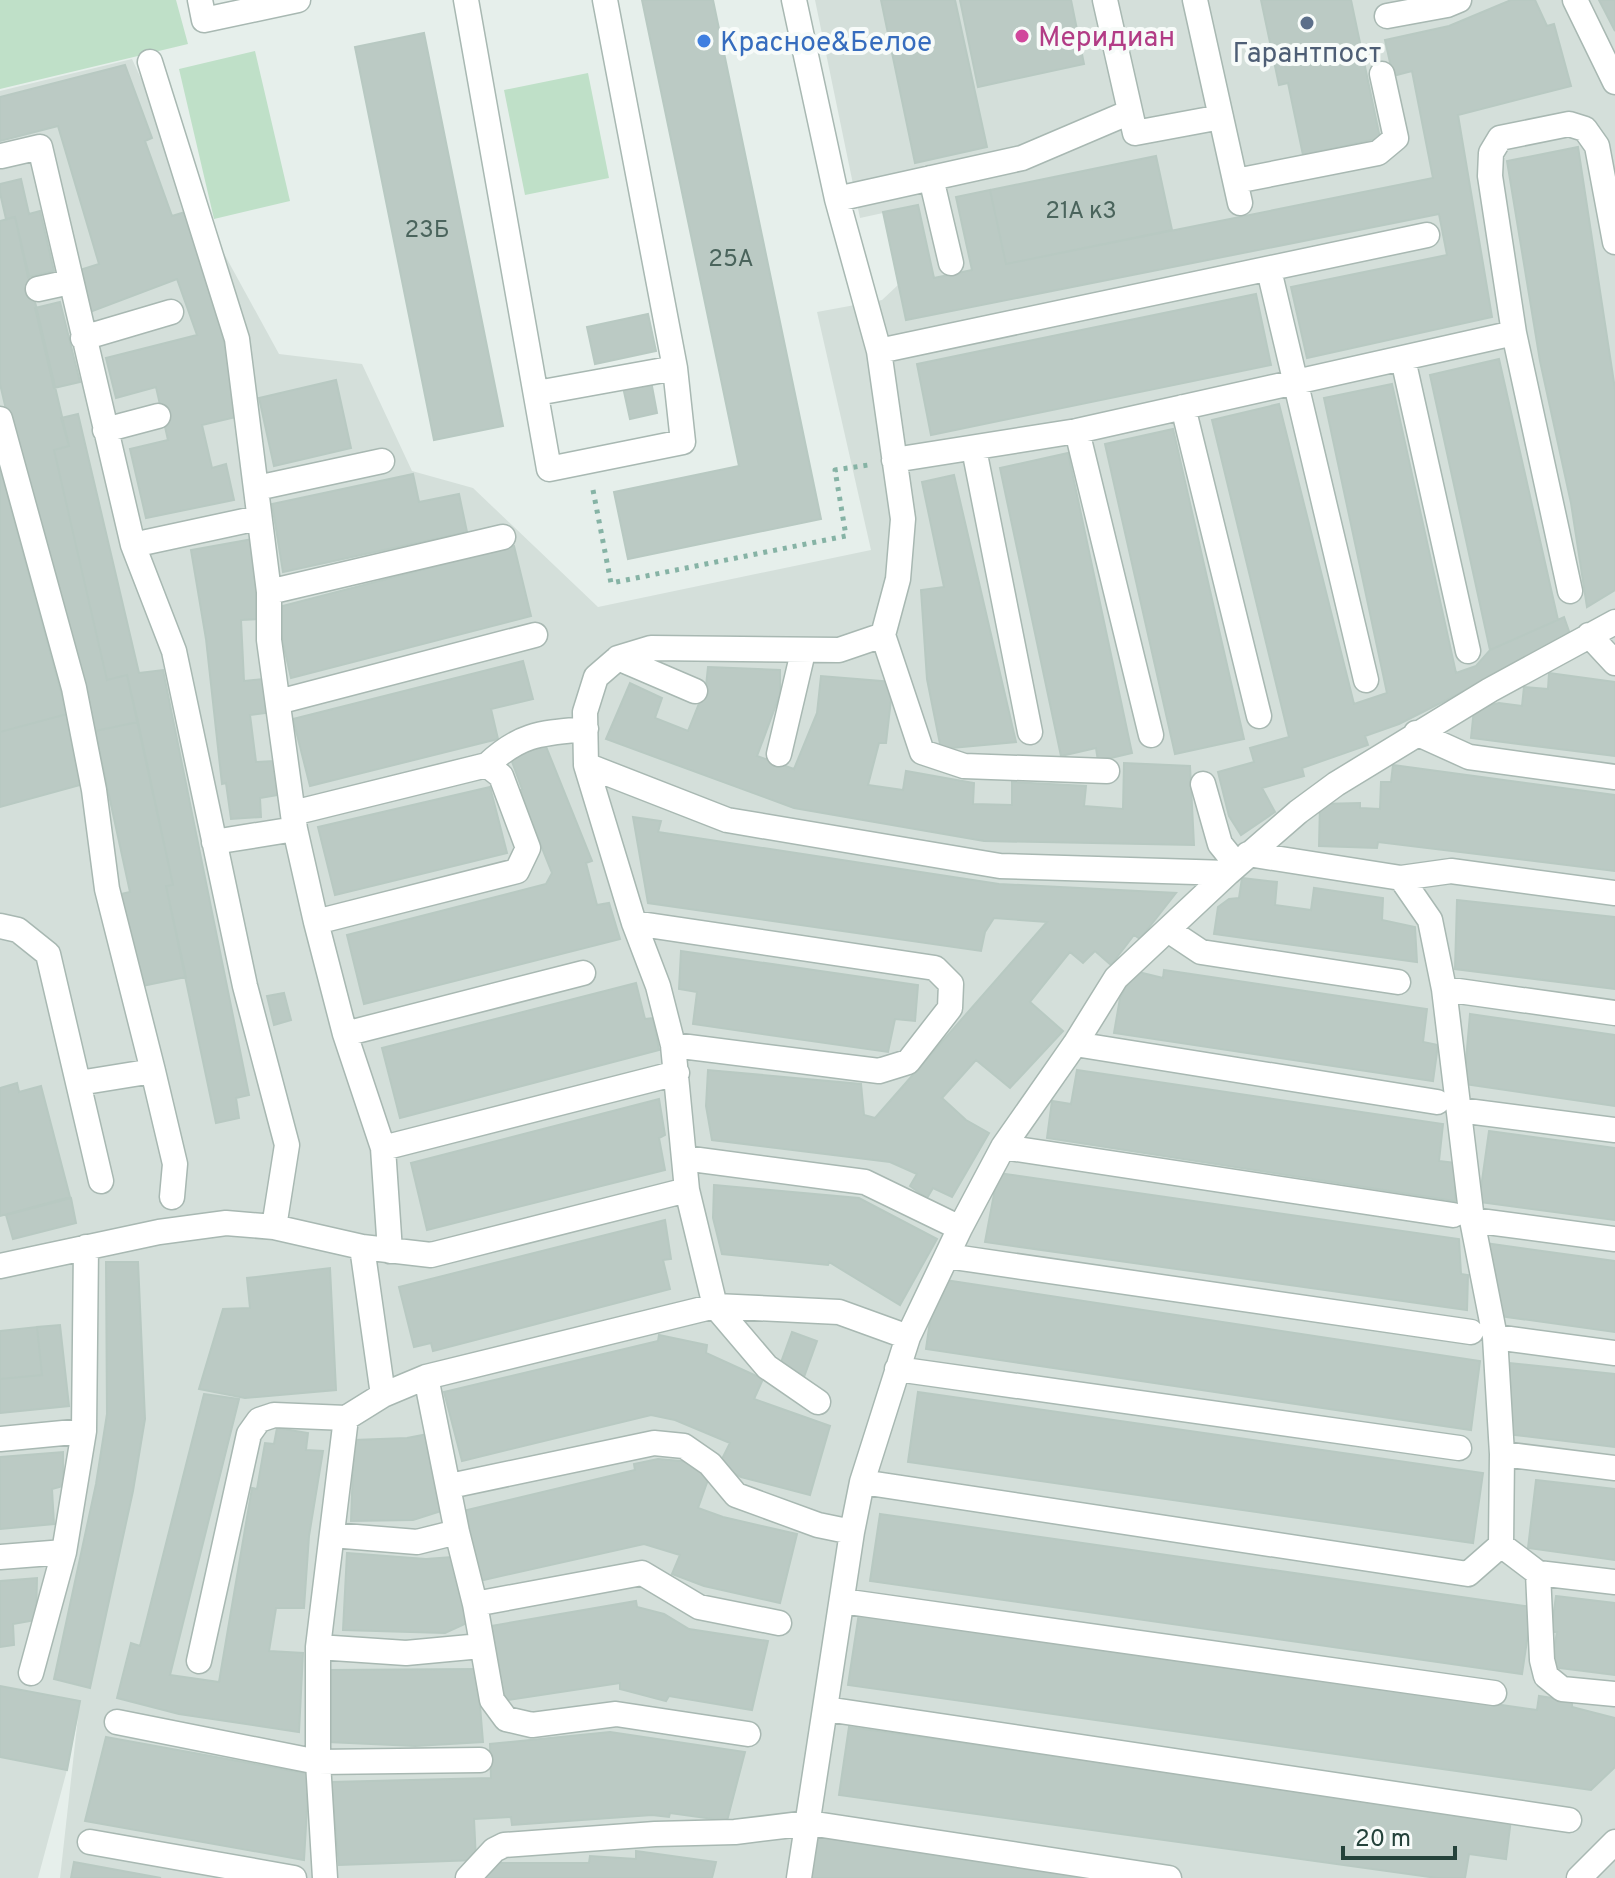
<svg xmlns="http://www.w3.org/2000/svg" width="1615" height="1878" font-family="Overpass,sans-serif">
<style>
.built{fill:#d4dfda}
.green{fill:#bfe0c8}
.building{fill:#bbcac4;stroke:#b8c9c2;stroke-width:2}
.lines{fill:none;stroke-linecap:round;stroke-linejoin:round}
.minor-casing{stroke:#a8b8b2;stroke-width:27}
.path{stroke:#86b3a5;stroke-width:5;stroke-dasharray:4 6;stroke-linecap:butt}
.minor{stroke:#fff;stroke-width:24}
.service-dot{fill:#5c6f8a;stroke:#f7fbf9;stroke-width:3}
.hotel-dot{fill:#d1479c;stroke:#f7fbf9;stroke-width:3}
.shop-dot{fill:#3f7fe0;stroke:#f7fbf9;stroke-width:3}
.labels{text-anchor:middle;stroke-width:8;stroke-linejoin:round;paint-order:stroke}
.number-label{font-size:24px;fill:#4a645c}
.hotel-label{font-size:28px;fill:#b23c85;stroke:#f7fbf9;text-anchor:start}
.shop-label{font-size:28px;fill:#366cbe;stroke:#f7fbf9;text-anchor:start}
.service-label{font-size:28px;fill:#4e5e75;stroke:#f7fbf9}
</style>
<rect width="100%" height="100%" fill="#e6efeb"/>
<path class="built" d="M815 0H1615V1878H60L78 1717 67 1770 38 1878H0V91L132 59 210 228 279 354 362 364 412 471 473 488 598 607 871 550 817 312 882 300 898 285 883 213 860 218Z"/>
<path class="green" d="M0 0H176L188 44 0 89Z
M255 51 290 201 214 219 179 69Z
M588 73 609 178 525 195 504 90Z"/>
<path class="building" d="M642 0H713L821 519 628 559 614 492 739 466Z
M881 0H955L987 147 915 163Z
M960 0H1071L1084 64 978 87Z
M1261 0H1351L1380 138 1303 155 1288 83 1279 85Z
M1511 0H1535L1547 26 1554 24 1571 86 1458 115 1492 317 1307 358 1291 287 1447 255 1439 214 906 320 883 212 918 205 934 278 972 270 956 197 990 190 1006 264 1433 178 1412 71 1393 76 1385 40 1449 26Z
M1599 0H1615V31Z
M424 33 503 426 434 440 355 47Z
M125 65 152 138 145 141 172 216 185 212 221 329 240 416 202 425 212 468 226 464 234 500 146 518 130 449 168 440 156 387 116 398 106 358 197 335 177 279 90 312 77 271 99 264 58 126 0 141V97Z
M1578 147 1615 389V590L1587 607 1571 503 1540 361 1507 161Z
M1156 156 1172 230 1006 264 990 190Z
M21 179 29 214 40 211 54 271 28 277 15 217 6 219 0 193V184Z
M15 217 69 446 54 450 107 680 127 675 138 722 95 731 84 686 31 516 0 384V221Z
M1256 294 1271 365 931 435 917 364Z
M60 302 80 382 54 388 35 308Z
M648 314 656 351 595 364 587 327Z
M1499 359 1558 620 1490 650 1430 375Z
M336 380 351 448 274 466 259 398Z
M651 381 657 413 630 419 623 387Z
M1392 384 1456 673 1476 666 1490 650 1564 617 1571 637 1399 724 1365 736 1368 745 1302 768 1304 776 1262 788 1275 812 1241 835 1229 816 1218 772 1254 762 1250 748 1289 737 1212 420 1279 404 1354 704 1387 693 1324 398Z
M78 414 139 673 163 670 249 1095 236 1098 239 1118 216 1123 166 886 173 885 127 675 107 680 54 450 69 446 61 418Z
M1173 429 1244 739 1175 754 1105 444Z
M1068 453 1132 753 1098 761 1096 748 1061 756 1000 468Z
M0 467 67 714 0 732Z
M413 474 419 502 459 494 467 532 283 572 272 504Z
M954 475 1016 742 941 749 927 679 921 590 944 587 922 482Z
M253 539 259 619 241 620 244 681 263 679 266 713 250 715 256 762 274 761 278 795 260 798 261 817 231 819 226 783 222 784 206 639 191 550Z
M514 546 531 616 291 678 275 608Z
M523 661 533 699 491 709 498 739 310 786 293 719Z
M708 667 780 670V694L757 756 794 769 817 713 821 676 893 682 886 743H879L868 785 903 790 906 771 974 783 973 804 1012 805V782L1086 786 1084 806 1123 809 1124 763 1190 766 1194 845 984 841 794 808 606 739 630 683 662 698 655 718 688 731 706 686Z
M1549 673 1615 682V756L1471 738 1474 709 1499 703 1522 706 1524 687 1548 689Z
M67 714 87 783 0 807V732Z
M138 722 173 885 166 886 186 977 142 986 121 894 130 892 95 731Z
M545 744 592 861 586 863 597 905 609 903 620 939 364 1004 347 935 546 884 552 873 519 791 522 789 510 756Z
M1393 765 1615 795V871L1378 842 1377 848 1319 846 1320 804 1360 803V808L1380 809 1381 782H1391Z
M490 787 507 853 335 895 318 827Z
M633 817 661 821 658 832 999 884 1176 893 1140 939 1134 935 1111 965 1095 951 1083 963 1070 952 1030 1002 1063 1031 1010 1088 976 1060 942 1098 966 1120 989 1133 952 1197 933 1188 927 1198 910 1186 917 1174 890 1162 712 1140 706 1106 708 1070 861 1084 864 1115 875 1118 1047 922 994 918 985 932 981 951 648 903Z
M1242 878 1277 882 1275 905 1311 910 1314 888 1383 898 1382 920 1415 927 1417 962 1214 934 1218 907 1229 899 1239 898Z
M1457 900 1615 917V989L1455 969Z
M681 951 918 985 915 1021 895 1019 888 1052 693 1024 697 992 679 989Z
M1164 970 1427 1009 1423 1042 1438 1045 1433 1081 1114 1033 1120 998 1134 971 1163 978Z
M636 983 645 1019 653 1018 659 1050 400 1118 382 1048Z
M284 993 291 1020 274 1025 267 996Z
M1470 1014 1615 1035V1106L1464 1084Z
M1077 1070 1443 1124 1439 1161 1455 1163V1201L1047 1138 1052 1101 1071 1104Z
M17 1083 19 1092 41 1086 70 1197 0 1216V1088Z
M659 1099 665 1135 659 1138 665 1170 427 1230 411 1163Z
M1489 1131 1615 1148V1220L1479 1202Z
M998 1173 1459 1239 1461 1274 1468 1275 1467 1310 985 1242Z
M714 1185 859 1198 937 1239 900 1305 829 1262 828 1265 722 1254 713 1218Z
M71 1198 76 1223 13 1239 6 1215Z
M665 1220 671 1259 663 1260 670 1289 433 1351 431 1343 414 1347 399 1287Z
M1485 1243 1615 1261V1332L1500 1316Z
M106 1262H138L145 1419 133 1491 90 1688 54 1679 96 1484 107 1414Z
M330 1268 336 1390 245 1398 199 1389 223 1309 250 1308 247 1278Z
M945 1280 1480 1361 1471 1430 926 1349 931 1314Z
M60 1325 69 1406 0 1413V1379L42 1375 37 1327Z
M37 1327 42 1375 0 1379V1331Z
M792 1332 817 1341 804 1377 779 1368Z
M659 1335 707 1345 706 1353 763 1379 754 1399 830 1426 810 1495 741 1477 719 1465 730 1443 675 1420 651 1415 462 1461 444 1392 658 1341Z
M1509 1363 1615 1374V1447L1507 1434Z
M918 1392 1483 1473 1473 1543 908 1462Z
M204 1394 239 1399 170 1675 219 1682 252 1488 257 1489 265 1443 274 1444 277 1428 308 1433 306 1450 323 1451 309 1536 304 1608H276L269 1651 303 1653 299 1732 179 1714 117 1698 131 1643 140 1646Z
M428 1434 441 1511 413 1520 351 1521 354 1440 407 1438Z
M63 1452V1486L52 1489 54 1524 0 1529V1457Z
M658 1459 681 1461 701 1466 709 1477 698 1508 723 1517 797 1534 780 1603 704 1586 672 1574 680 1555 644 1544 479 1581 463 1511 635 1470 634 1464Z
M1536 1480 1615 1489V1560L1528 1548Z
M880 1514 1532 1607 1522 1674 870 1581Z
M347 1553 426 1559 452 1557 467 1623 445 1633 343 1630Z
M37 1578 36 1620 13 1624 14 1645 0 1647V1581Z
M1556 1596 1615 1603V1675L1551 1667 1557 1632H1551Z
M636 1601 637 1607 664 1614 689 1629 768 1641 752 1710 669 1696 666 1701 620 1689V1683L502 1701 491 1626Z
M859 1613 1537 1710 1539 1696 1572 1701V1707L1615 1718V1767L1591 1790 848 1685Z
M477 1669 483 1742 415 1746 328 1742V1670Z
M0 1686 80 1701 67 1770 0 1757Z
M849 1727 1511 1819 1506 1859 1469 1854 1465 1878H1437L839 1795Z
M610 1732 745 1752 727 1821 670 1813 669 1817 652 1815 512 1825 511 1817 474 1819 476 1860 339 1865 331 1782 491 1778 490 1744Z
M106 1737 309 1774 304 1860 85 1821Z
M817 1834 1095 1878H810Z
M636 1851 716 1862 712 1878H484V1863H589L590 1856 636 1859Z
M74 1862 161 1878H71Z"/>
<g class="lines">
<g class="minor-casing">
<path id="minor" d="M200 0 204 20 298 0
M466 0 549 469 683 442 675 368 605 0
M794 0 837 199 879 351 903 519 898 579 883 635 922 752 964 766 1107 771
M1105 0 1135 133 1221 117
M1195 0 1240 203
M1575 0 1615 82
M1387 16 1447 5 1459 0
M150 62 237 339 269 592V640L295 829 316 922 345 1034 383 1148 390 1251
M1 156 40 147 133 545 174 651 245 986 287 1145 274 1227
M931 178 951 263
M1236 181 1378 153 1396 138 1382 74
M837 199 1022 158 1130 112
M1269 270 1366 680
M38 289 70 282
M83 338 171 312
M879 351 1427 235
M1403 359 1468 651
M537 393 675 368
M1183 407 1259 716
M0 419 74 688 94 790 107 889 153 1071 79 1083
M105 430 158 416
M1077 431 1151 735
M974 449 1030 732
M894 460 1077 431 1514 333
M257 488 382 461
M133 545 258 518
M1570 591 1514 333 1490 176 1491 153 1500 138 1569 124 1585 129 1597 146 1615 242
M269 592 503 537
M1589 635 1615 663
M618 658 695 691
M278 702 535 635
M1416 733 1469 757 1615 777
M779 754 803 652
M487 765C521 733 542 733 586 729
M586 765 727 820 1000 866 1228 873
M1203 784 1220 844 1237 865
M293 813 487 765 501 776 528 848 517 871 316 922
M214 842 295 829
M1248 854 1401 878 1451 871 1615 893
M634 923 935 968 951 984 950 1008 908 1062 879 1071 673 1045
M0 926 18 930 48 954 101 1181
M1168 930 1201 952 1398 982
M1444 989 1615 1013
M345 1034 583 973
M1075 1044 1437 1102
M153 1071 175 1164 172 1197
M1459 1110 1615 1130
M1003 1147 1453 1215
M383 1148 677 1073
M684 1158 865 1182 960 1228
M1472 1220 1615 1239
M362 1247 383 1395
M947 1256 1471 1332
M0 1266 159 1232 226 1223 274 1227 362 1247 431 1255 687 1190
M1495 1337 1615 1353
M897 1369 1459 1448
M426 1377 457 1532 475 1604 492 1700 506 1719 532 1725 616 1714 748 1734
M818 1402 767 1367 715 1306 687 1190 673 1045 658 986 634 923 586 765 585 712 596 677 618 658 651 648 839 650 883 635
M0 1439 84 1431
M1502 1454 1615 1468
M862 1482 1468 1574 1501 1545 1502 1454 1495 1337 1472 1220 1444 989 1430 920 1401 878
M450 1486 654 1443 684 1446 710 1464 736 1495 818 1525 852 1532
M332 1535 417 1542 457 1532
M1501 1545 1538 1573 1615 1582
M0 1557 64 1552
M1538 1573 1542 1660 1546 1676 1562 1689 1615 1694
M842 1601 1494 1693
M475 1604 642 1573 699 1607 779 1623
M318 1647 406 1653 481 1646
M199 1661 249 1434 259 1420 274 1415 346 1418 383 1395 426 1377 715 1306 839 1312 908 1337
M31 1673 64 1552 84 1431 86 1247
M826 1709 1569 1820
M117 1722 318 1762 480 1760
M90 1842 294 1878
M325 1878 318 1762V1647L346 1418
M468 1878 494 1850 504 1845 655 1834 735 1832 809 1823 1169 1878
M799 1878 852 1532 862 1482 908 1337 960 1228 1003 1147 1075 1044 1116 978 1228 873 1298 812 1336 784 1490 690 1615 622
M1579 1878 1615 1842"/>
</g>
<path class="path" d="M593 490 611 583 846 536 835 470 868 465"/>
<use href="#minor" class="minor"/>
</g>
<circle class="service-dot" cx="1307" cy="23" r="8"/>
<circle class="hotel-dot" cx="1022" cy="36" r="8"/>
<circle class="shop-dot" cx="704" cy="41" r="8"/>
<g class="labels">
<g class="number-label">
<text x="1081" y="218">21А к3</text>
<text x="427" y="237">23Б</text>
<text x="731" y="266">25А</text>
</g>
<g class="hotel-label">
<text x="1038" y="46">Меридиан</text>
</g>
<g class="shop-label">
<text x="720" y="51">Красное&amp;Белое</text>
</g>
<g class="service-label">
<text x="1307" y="62">Гарантпост</text>
</g>
</g>
<path d="M1343 1846v12h112v-12" fill="none" stroke="#24423a" stroke-width="4"/>
<text x="1355" y="1846" font-size="24" fill="#24423a" stroke="#f7fbf9" stroke-width="6" paint-order="stroke">20 m</text>
</svg>
